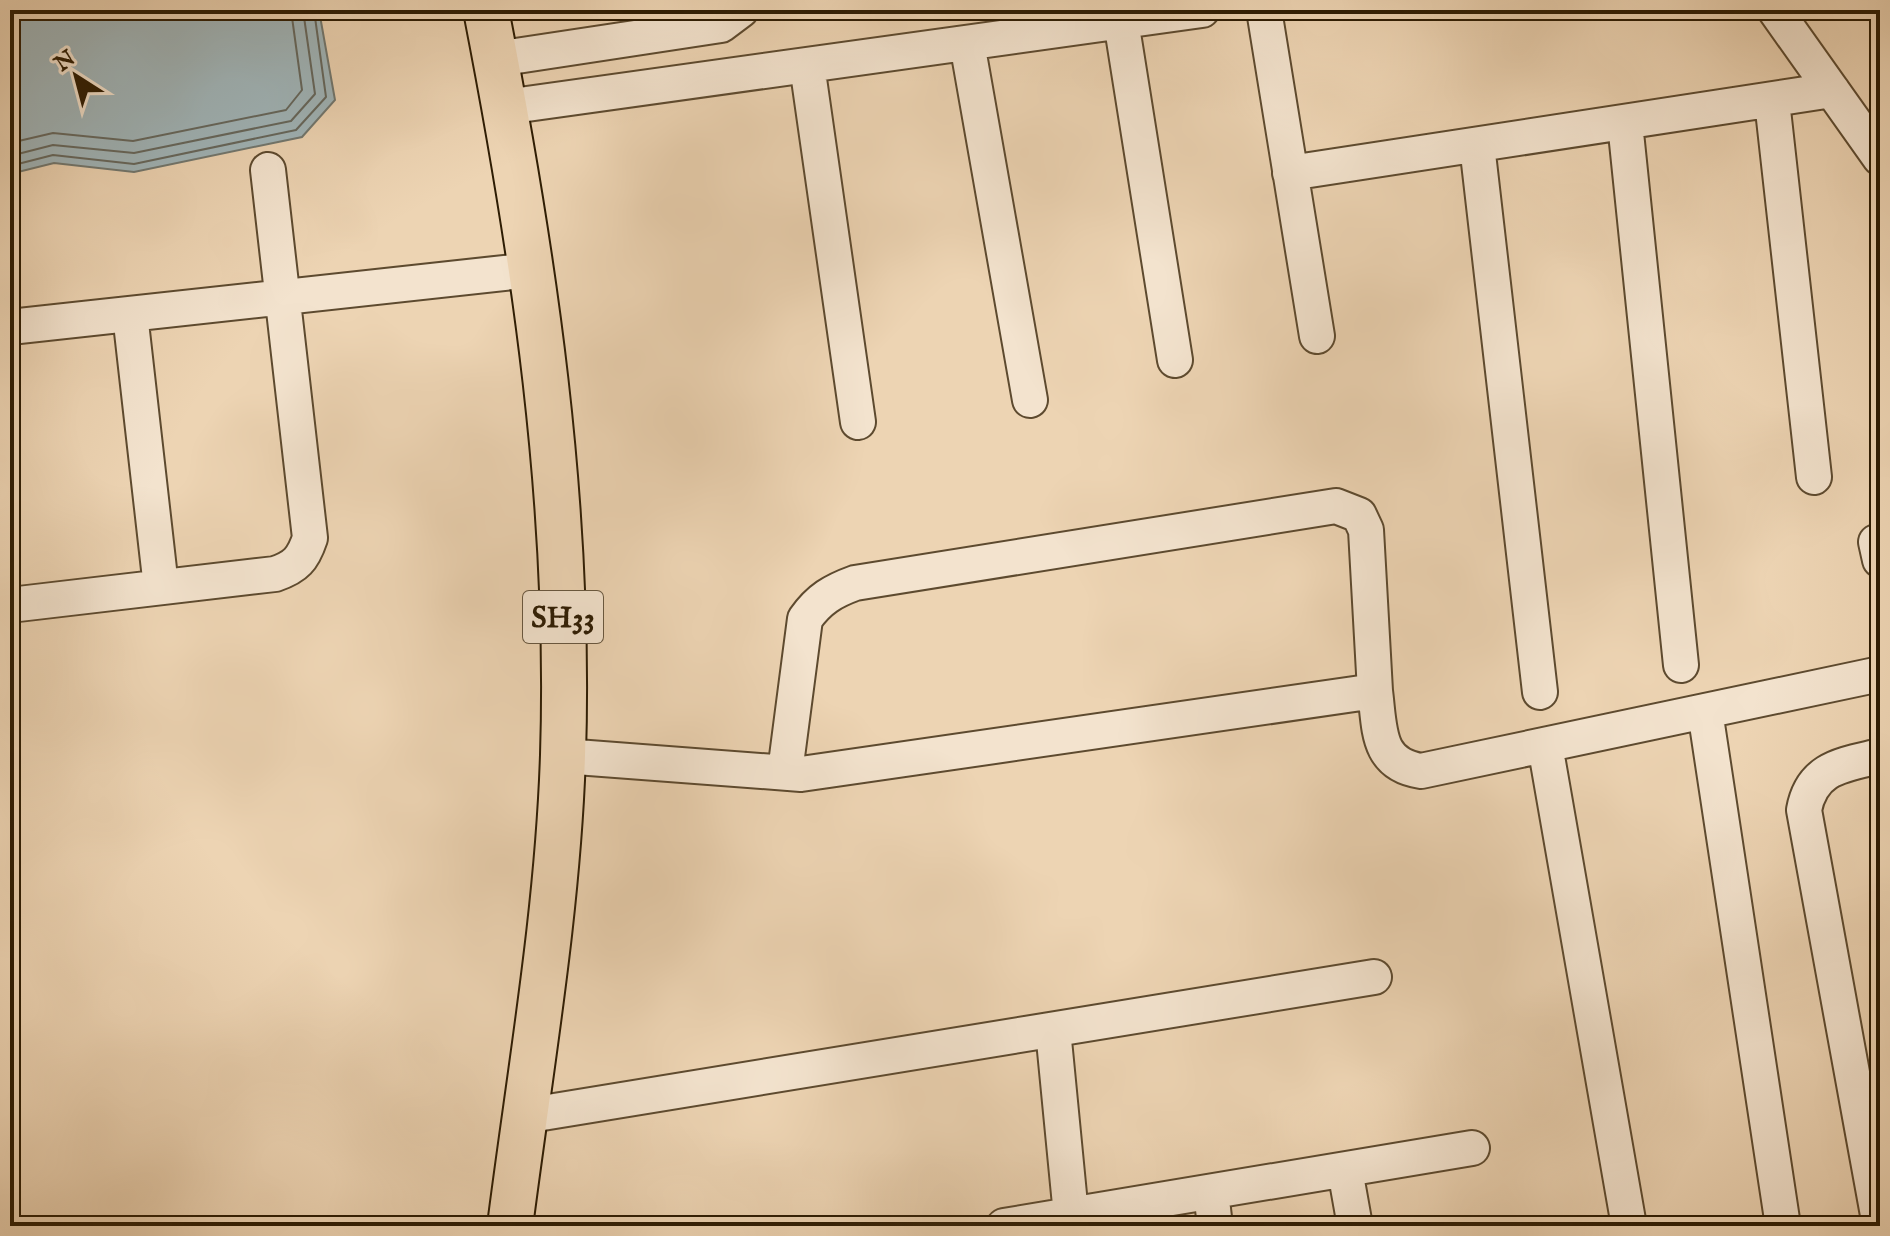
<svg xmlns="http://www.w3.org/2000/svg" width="1890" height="1236" font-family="'IM FELL English',serif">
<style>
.water{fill:#a0b5b9;stroke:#727870;stroke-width:2}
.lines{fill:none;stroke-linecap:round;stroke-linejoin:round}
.shore{stroke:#66685e;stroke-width:2}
.street-casing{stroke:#5d4a2f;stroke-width:38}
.primary-casing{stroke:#2d1c03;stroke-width:48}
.street{stroke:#f3e3ce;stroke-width:34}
.primary{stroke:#edd4b3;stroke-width:44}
.labels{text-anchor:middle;stroke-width:6;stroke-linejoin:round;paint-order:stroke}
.shield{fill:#f3e3ce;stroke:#685840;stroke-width:2}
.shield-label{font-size:30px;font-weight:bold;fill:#2d1c03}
</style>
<rect width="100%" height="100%" fill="#edd4b3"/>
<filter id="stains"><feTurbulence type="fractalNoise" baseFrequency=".0025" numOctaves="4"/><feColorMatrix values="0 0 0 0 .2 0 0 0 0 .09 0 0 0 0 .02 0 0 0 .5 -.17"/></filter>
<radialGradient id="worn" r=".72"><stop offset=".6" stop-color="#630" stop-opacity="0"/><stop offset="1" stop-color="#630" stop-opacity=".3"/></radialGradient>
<path class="water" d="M10 10H323L320 16 335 100 302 137 134 172 54 163 10 174Z"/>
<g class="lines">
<path class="shore" d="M10 143 53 133 133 141 286 110 302 90 291 10
M10 156 53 145 134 153 291 121 315 94 303 10
M10 166 53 155 134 164 296 130 326 97 314 10"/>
<g class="street-casing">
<path id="street" d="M1264 10 1317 336
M1775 10 1880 158
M1121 21 1175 360
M967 43 1030 400
M496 59 721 25 741 10
M807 65 858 422
M1772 101 1814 477
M505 107 1202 10
M1625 123 1681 665
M1477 145 1540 692
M1290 173 1832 90
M130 314 161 587
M10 327 531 270
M1876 542 1880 560
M10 605 275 574C296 567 303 559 310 538L268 170
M1705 711 1783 1226
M1545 745 1629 1226
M563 756 801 774 1375 691C1380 729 1376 764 1421 771L1880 674
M785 772 805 619C819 599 833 591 855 583L1336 506 1359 515 1366 530 1375 691
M1053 1030 1071 1215
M524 1116 1374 977
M1345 1170 1355 1226
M1211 1192 1215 1226
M1004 1226 1472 1148
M1880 1226 1804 810C1812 767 1843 765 1880 756"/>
</g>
<g class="primary-casing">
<path id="primary" d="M486 10C534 256 571 504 563 755 558 912 530 1070 510 1226"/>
</g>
<use href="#street" class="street"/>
<use href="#primary" class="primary"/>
</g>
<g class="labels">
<rect class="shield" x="523" y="591" width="80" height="52" rx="6"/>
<g class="shield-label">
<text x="563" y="627">SH33</text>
</g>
</g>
<rect width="1890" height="1236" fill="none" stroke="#edd4b3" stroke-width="40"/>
<rect x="12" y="12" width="1866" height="1212" fill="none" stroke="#2d1c03" stroke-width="4"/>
<rect x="20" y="20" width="1850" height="1196" fill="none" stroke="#2d1c03" stroke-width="2"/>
<g transform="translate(76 76) rotate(324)" stroke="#f3e3ce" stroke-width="6" paint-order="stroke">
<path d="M0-6L14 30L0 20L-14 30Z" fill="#2d1c03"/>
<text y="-12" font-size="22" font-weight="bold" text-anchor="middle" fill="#2d1c03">N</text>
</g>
<rect width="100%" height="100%" filter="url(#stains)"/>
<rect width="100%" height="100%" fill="url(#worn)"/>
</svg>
